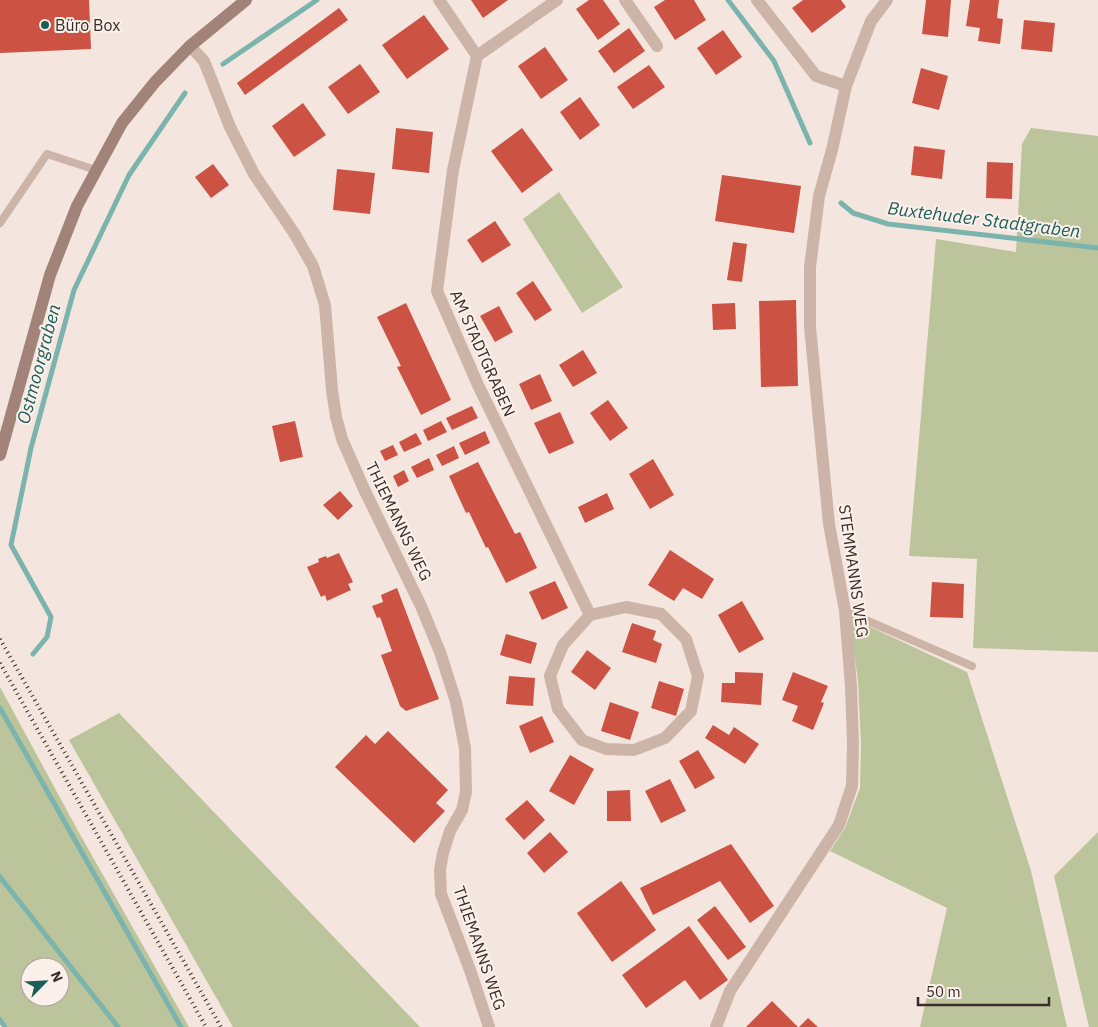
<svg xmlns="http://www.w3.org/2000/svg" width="1098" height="1027" font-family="'IBM Plex Sans',sans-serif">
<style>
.green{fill:#bcc49c;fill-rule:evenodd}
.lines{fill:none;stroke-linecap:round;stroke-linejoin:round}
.stream{stroke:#7bb3ad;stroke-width:5}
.building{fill:#cc5244}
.lane{stroke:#cdb4a8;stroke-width:8}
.street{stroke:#cdb4a8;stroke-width:12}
.secondary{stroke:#a1837a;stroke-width:12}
.rail{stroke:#392c29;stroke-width:4;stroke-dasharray:1 4;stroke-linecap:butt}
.poi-dot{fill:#1c5d59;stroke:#fbf1ea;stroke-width:2}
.labels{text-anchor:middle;stroke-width:4;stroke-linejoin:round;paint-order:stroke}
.poi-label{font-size:16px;fill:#392c29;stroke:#fbf1ea;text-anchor:start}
.street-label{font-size:16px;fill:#392c29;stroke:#fbf1ea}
.water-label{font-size:18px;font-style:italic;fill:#1c5d59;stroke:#fbf1ea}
</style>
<rect width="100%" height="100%" fill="#f4e6de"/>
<path class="green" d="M1031 128 1098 136V652L973 648 977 559 909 556 936 239 1016 252 1022 144Z
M559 192 623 287 582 313 523 219Z
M849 617 967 672 1031 871 1067 1027H920L947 908 830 851 845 828 860 788 861 744 858 681Z
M0 687 77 829 189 1027H7L0 1019ZM30 967H60V997H30Z
M119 713 420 1027H233L69 740Z
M1098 832V1027H1089L1054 876Z"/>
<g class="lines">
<path class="stream" d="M728 0 774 61 810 143
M223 64 317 0
M841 203 853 213 888 224 1098 248
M33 654 47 637 51 617 11 545 31 448 74 290 129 175 185 93
M0 708 181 1027
M0 877 118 1027
M0 1020 5 1027"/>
</g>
<path class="building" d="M0 0H89L91 49 0 53Z
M471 0H508L483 18Z
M589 0H603L620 24 598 40 576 9Z
M665 0H694L706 20 675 40 654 7Z
M803 0H841L846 7 812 33 792 8Z
M926 0H951L948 37 922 34Z
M970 0H999L997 18 1003 19 1000 44 978 41 980 28 966 26Z
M339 8 348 20 245 95 237 83Z
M424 15 449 49 407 79 382 45Z
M1024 20 1055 23 1052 52 1021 49Z
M629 28 645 51 614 73 598 51Z
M723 30 742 57 716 75 697 48Z
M545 47 568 80 541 99 518 66Z
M360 64 380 92 348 114 328 87Z
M649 65 665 87 633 109 617 87Z
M921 68 948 76 939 110 912 103Z
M580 97 600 125 580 140 560 112Z
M303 103 326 135 294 157 272 126Z
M396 128 433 132 429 173 392 169Z
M522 128 553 170 522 193 491 151Z
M914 146 945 150 942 179 911 175Z
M987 162 1013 163 1012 199 986 198Z
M213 164 229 185 211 198 195 177Z
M337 169 375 173 370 214 333 210Z
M722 175 801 186 794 233 715 221Z
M495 221 511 245 482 263 467 240Z
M733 242 747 244 742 282 727 280Z
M533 281 552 310 535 321 516 293Z
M796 300 798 386 761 387 759 301Z
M406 303 451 400 421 415 397 367 401 366 377 317Z
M735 303 736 329 713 330 712 304Z
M499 306 513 332 495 342 480 316Z
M583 350 597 373 573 387 559 365Z
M540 374 552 401 531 410 519 384Z
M608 400 628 428 610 441 590 413Z
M472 406 478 418 452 430 446 418Z
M560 412 574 443 549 454 534 423Z
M295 421 303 457 280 462 272 426Z
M441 421 447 432 428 441 423 430Z
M485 431 490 443 465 455 459 443Z
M416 433 422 444 404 452 399 442Z
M393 445 398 455 385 461 380 451Z
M454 446 459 458 442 466 436 455Z
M429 458 434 470 417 478 411 467Z
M653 459 674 495 650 509 629 474Z
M478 462 515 534 520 532 537 568 506 583 488 547 486 548 469 512 466 513 449 476Z
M404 470 409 481 398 487 393 476Z
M340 491 353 506 338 520 323 505Z
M607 493 614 509 585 523 578 507Z
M670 550 714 579 702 599 683 588 674 601 648 585Z
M339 553 353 582 348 584 351 590 327 601 325 595 321 597 307 567 319 562 318 559 326 556 327 558Z
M555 581 568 608 542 620 529 592Z
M932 582 964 584 963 618 930 617Z
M397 588 439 699 406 711 400 706 381 655 392 651 380 617 377 618 372 606 383 602 381 595Z
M742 601 764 639 739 653 718 615Z
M632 623 656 631 653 640 662 644 656 663 622 652Z
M506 634 537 643 531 664 500 655Z
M587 650 611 668 595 690 571 672Z
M735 672 763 673 761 705 721 702 722 683H735Z
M793 672 828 686 821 702 824 703 813 730 792 721 798 706 782 700Z
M509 676 535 678 533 706 506 704Z
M659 681 684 689 676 716 651 708Z
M610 702 639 712 630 740 601 731Z
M542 716 554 742 530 753 519 726Z
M713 725 729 735 734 727 759 744 745 764 705 738Z
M388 731 448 790 436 803 445 811 414 843 335 767 366 735 375 744Z
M698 750 715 778 695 789 679 761Z
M570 755 594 769 574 805 549 791Z
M670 779 686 811 661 823 645 791Z
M630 790 631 821H607V791Z
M527 800 545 820 524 840 505 819Z
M550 832 568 852 544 873 527 853Z
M731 844 774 906 750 923 720 881 653 915 640 888Z
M621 881 656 930 612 962 577 913Z
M715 906 746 947 728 960 697 920Z
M689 926 728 980 700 1000 685 980 646 1008 622 975Z
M772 1001 798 1027H746Z
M808 1018 818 1027H799Z"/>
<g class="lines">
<path class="lane" d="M0 223 47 154 96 170
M845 611 972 666"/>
<path class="street" d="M439 0 477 56 453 170 437 291 478 385 590 615
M625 0 657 46
M757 0 816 76 846 86
M190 46 204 61 230 127 254 174 294 233 313 266 325 305 332 390 336 417 342 439 364 489 421 606 440 652 456 702 465 748 466 792 462 810 450 831 443 853 440 870 441 894 470 970 489 1027
M477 56 557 0
M626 607 661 614 686 639 698 676 691 711 665 738 634 750 606 749 582 740 558 709 550 676 563 645 590 615Z
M716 1027 730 991 839 825 852 786 853 744 851 686 845 611 829 524 810 327V267L819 196 832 150 846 86 871 21 887 0"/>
<path class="secondary" d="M0 455 50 275 77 206 122 123 155 82 190 46 246 0"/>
<path class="rail" d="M0 639 221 1027
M0 663 206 1027"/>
</g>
<circle class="poi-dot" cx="45" cy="25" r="5"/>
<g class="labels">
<g class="poi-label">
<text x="55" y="31">Büro Box</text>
</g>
<g class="street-label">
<text transform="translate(483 353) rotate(66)" y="6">AM STADTGRABEN</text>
<text transform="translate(399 521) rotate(64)" y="6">THIEMANNS WEG</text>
<text transform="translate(854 571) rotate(82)" y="6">STEMMANNS WEG</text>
<text transform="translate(480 948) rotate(71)" y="6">THIEMANNS WEG</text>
</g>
<g class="water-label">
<text transform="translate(984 220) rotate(7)" y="6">Buxtehuder Stadtgraben</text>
<text transform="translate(39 364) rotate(-75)" y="6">Ostmoorgraben</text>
</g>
</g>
<g transform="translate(45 982) rotate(66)"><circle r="24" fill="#fbf1ea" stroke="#ada29d"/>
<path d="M0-4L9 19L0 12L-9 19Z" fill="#1c5d59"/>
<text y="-8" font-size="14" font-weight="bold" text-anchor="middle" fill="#392c29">N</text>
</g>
<path d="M918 997v8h131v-8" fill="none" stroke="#392c29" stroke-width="2.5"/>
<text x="926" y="997" font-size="15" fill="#392c29" stroke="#fbf1ea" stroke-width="4" paint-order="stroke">50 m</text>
</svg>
